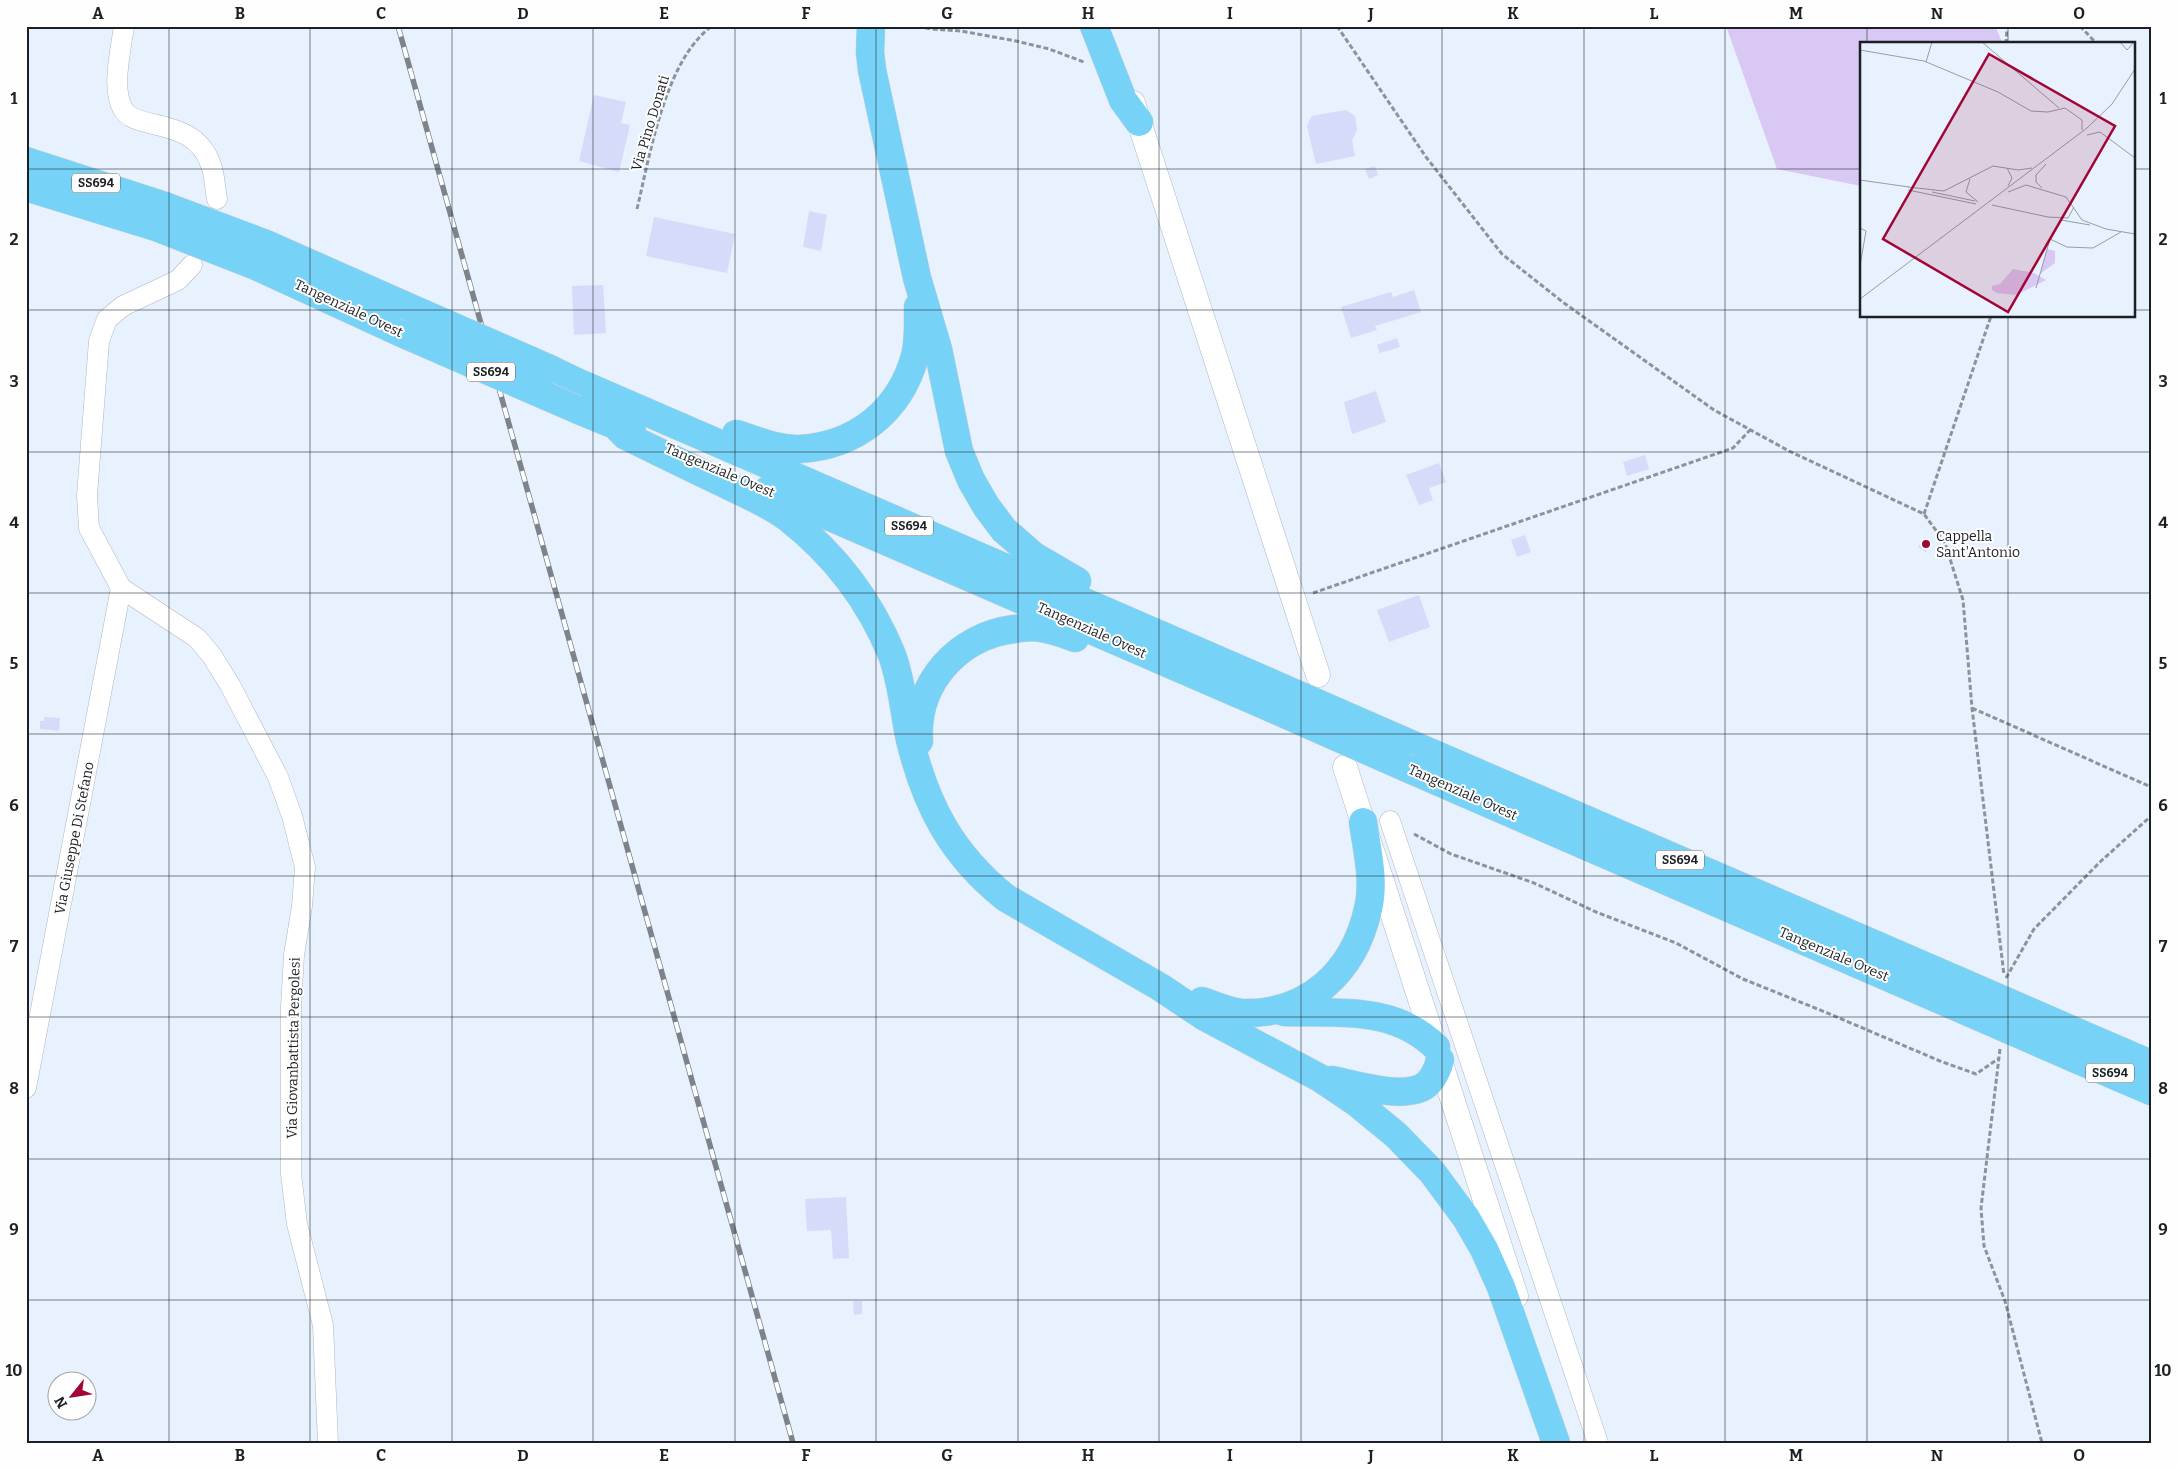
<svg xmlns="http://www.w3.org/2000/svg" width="2177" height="1469" font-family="Bitter,serif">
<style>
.green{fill:#d8c8f3}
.building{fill:#d5dbf8}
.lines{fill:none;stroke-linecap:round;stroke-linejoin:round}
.minor-casing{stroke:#adb7c3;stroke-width:21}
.tertiary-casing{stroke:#adb7c3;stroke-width:25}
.trunk-casing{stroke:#d2d2d3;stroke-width:29}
.path{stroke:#8b939b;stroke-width:3;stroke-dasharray:5 2.5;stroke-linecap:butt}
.minor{stroke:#fff;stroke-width:20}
.tertiary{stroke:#fff;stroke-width:24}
.trunk{stroke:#77d2f8;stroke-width:28}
.rail-casing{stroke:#7c838b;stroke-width:5.5}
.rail{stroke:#fefefe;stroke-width:4;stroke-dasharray:11;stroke-linecap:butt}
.trunk-bridge-casing{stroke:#d2d2d3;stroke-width:29;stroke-linecap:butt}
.trunk-bridge{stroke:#77d2f8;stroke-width:28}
.grid{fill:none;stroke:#1c2024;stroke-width:1;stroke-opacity:0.55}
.poi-dot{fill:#a30436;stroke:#fefefe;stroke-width:2}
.labels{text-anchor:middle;stroke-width:4;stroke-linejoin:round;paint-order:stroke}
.shield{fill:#fefefe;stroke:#606365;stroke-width:1}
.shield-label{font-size:12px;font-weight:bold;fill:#1c2024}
.street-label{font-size:14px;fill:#1c2024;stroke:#fefefe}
.poi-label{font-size:14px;fill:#1c2024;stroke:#fefefe;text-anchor:start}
.inset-road{fill:none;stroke:#969ea7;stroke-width:1}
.view{fill:#a30436;fill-opacity:0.15;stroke:#a30436;stroke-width:2.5}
.inset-edge{fill:none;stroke:#1c2024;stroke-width:2.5}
.neatline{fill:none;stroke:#1c2024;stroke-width:2}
.grid-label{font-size:16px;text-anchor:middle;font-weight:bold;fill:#1c2024}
</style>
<rect width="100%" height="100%" fill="#e7f2fe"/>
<path class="green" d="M1726 26H1995L2003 44H1861V186L1777 169Z"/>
<path class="building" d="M594 95 626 102 621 123 630 125 619 172 579 161Z
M1346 110 1355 116 1357 130 1352 140 1355 156 1316 164 1307 126 1312 116Z
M1375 166 1378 175 1369 179 1365 169Z
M809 211 827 215 821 251 803 247Z
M654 217 735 234 727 273 646 256Z
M603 285 606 333 574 335 572 286Z
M1414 290 1421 312 1375 326 1377 330 1351 338 1341 307 1391 292 1393 297Z
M1397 338 1400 347 1380 353 1377 345Z
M1376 391 1386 422 1352 434 1344 402Z
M1645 455 1649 469 1627 476 1623 462Z
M1439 463 1446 482 1429 488 1433 500 1419 505 1406 475Z
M1525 535 1531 552 1517 557 1511 540Z
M1925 537 1933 542 1926 552 1918 547Z
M1419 595 1430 627 1389 642 1377 610Z
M44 717 60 718 59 731 40 729V721H44Z
M846 1197 849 1258 833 1259 831 1230 807 1231 805 1199Z
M853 1301H862V1314L854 1315Z"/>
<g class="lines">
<g class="minor-casing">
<path id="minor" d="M124 26C121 49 111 89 123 109 135 132 194 115 211 165 215 176 215 189 217 199
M192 265 178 280 123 306 107 319 99 341 87 495 89 528 121 588 197 638 212 656 230 685 278 777 292 816 305 867 302 906 294 955 291 1007V1174L297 1224 323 1325 328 1443
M1390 821 1598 1443
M26 1088 121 588"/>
</g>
<g class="tertiary-casing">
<path id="tertiary" d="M1133 103 1318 675
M1345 767 1516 1296"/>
</g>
<g class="trunk-casing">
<path id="trunk" d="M871 26 870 52 872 70 917 278 938 349 959 451 971 480 986 506 1004 530 1034 556 1077 581
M1094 26 1123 100 1139 122
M26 161 165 206
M26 187 156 227
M266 244 406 306
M256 266 406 335
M550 369 577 382 1269 682
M576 409 632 432
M615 425 626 436C657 451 689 467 721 482 743 493 768 503 788 518 834 554 870 601 892 655 902 682 904 712 910 740 926 806 952 855 1006 898L1160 987 1205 1017 1320 1078 1357 1103 1396 1135 1432 1172 1466 1218 1484 1249 1501 1287 1556 1443
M736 434C756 440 778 450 799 449 856 446 900 411 915 356 919 341 918 322 918 307
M768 490 1271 708
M919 741C915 683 958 636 1014 629 1020 628 1027 627 1034 627 1047 628 1062 633 1075 638
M1404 741 1955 979
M1409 769 1952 1005
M1202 1001C1214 1005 1229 1012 1242 1013 1308 1015 1354 972 1368 909 1375 881 1367 851 1363 822
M1284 1012C1338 1014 1393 1005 1436 1047
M2079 1033 2151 1064
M2069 1056 2151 1091
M1332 1080C1355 1085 1398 1098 1421 1088 1432 1083 1437 1071 1440 1060"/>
</g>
<path class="path" d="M918 26 931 29 961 31 1016 41 1049 49 1084 62
M1337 26 1426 157 1502 254 1564 303 1714 410 1789 451 1924 514 1945 543 1963 600 1972 708 2004 975
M2080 26 2097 44
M2006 44 2007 26
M637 209C650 155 665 60 712 26
M1924 514 1991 316
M1313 593 1733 448 1750 430
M1972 708 2151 787
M1414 834 1451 854 1534 883 1596 912 1676 943 1743 979 1825 1012 1940 1061 1976 1074 1998 1059
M2006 978 2034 929 2100 862 2151 816
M2000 1049 1981 1208 1984 1246 2005 1301 2042 1443"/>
<use href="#minor" class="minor"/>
<use href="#tertiary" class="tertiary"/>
<use href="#trunk" class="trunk"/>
<g class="rail-casing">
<path id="rail" d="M398 26 793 1443"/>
</g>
<use href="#rail" class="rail"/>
<g class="trunk-bridge-casing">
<path id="trunk-bridge" d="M165 206 266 244
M156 227 256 266
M406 306 550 369
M406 335 576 409
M1269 682 1404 741
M1271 708 1409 769
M1955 979 2079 1033
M1952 1005 2069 1056"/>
</g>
<use href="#trunk-bridge" class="trunk-bridge"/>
</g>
<path class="grid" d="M169 26V1443M310 26V1443M452 26V1443M593 26V1443M735 26V1443M876 26V1443M1018 26V1443M1159 26V1443M1301 26V1443M1442 26V1443M1584 26V1443M1725 26V1443M1867 26V44M2008 26V44M26 169H1861M2133 169H2151M26 310H1861M2133 310H2151M1867 316V1443M2008 316V1443M26 452H2151M26 593H2151M26 734H2151M26 876H2151M26 1017H2151M26 1159H2151M26 1300H2151"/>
<circle class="poi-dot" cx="1926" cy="544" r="5"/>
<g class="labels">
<g class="shield">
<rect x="72" y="173.5" width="48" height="19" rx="4"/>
<rect x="467" y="362.5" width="48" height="19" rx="4"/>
<rect x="885" y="516.5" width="48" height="19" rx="4"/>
<rect x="1656" y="850.5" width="48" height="19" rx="4"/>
<rect x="2086" y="1063.5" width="48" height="19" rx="4"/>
</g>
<g class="shield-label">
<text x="96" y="187">SS694</text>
<text x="491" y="376">SS694</text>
<text x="909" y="530">SS694</text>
<text x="1680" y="864">SS694</text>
<text x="2110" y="1077">SS694</text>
</g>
<g class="street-label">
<text transform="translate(650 123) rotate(-73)" y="5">Via Pino Donati</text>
<text transform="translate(349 308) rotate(25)" y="5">Tangenziale Ovest</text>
<text transform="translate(720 470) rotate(23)" y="5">Tangenziale Ovest</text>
<text transform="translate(1092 630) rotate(24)" y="5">Tangenziale Ovest</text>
<text transform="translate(1463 792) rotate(24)" y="5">Tangenziale Ovest</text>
<text transform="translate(74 838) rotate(-79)" y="5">Via Giuseppe Di Stefano</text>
<text transform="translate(1834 954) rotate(23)" y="5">Tangenziale Ovest</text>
<text transform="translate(293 1048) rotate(-89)" y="5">Via Giovanbattista Pergolesi</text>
</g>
<g class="poi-label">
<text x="1936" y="541">Cappella<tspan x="1936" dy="16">Sant'Antonio</tspan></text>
</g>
</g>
<g transform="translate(1860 42)">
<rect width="275" height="275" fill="#e7f2fe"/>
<path d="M187 207 195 209V221L180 232ZM153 227 174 231 186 238 156 253 137 251 132 248V244L140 242Z" fill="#d8c8f3"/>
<path class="inset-road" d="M122 0 199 66M260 0 267 8 274 0M0 8 64 19 138 50 171 69 188 70 205 66 222 78V88M66 20 72 0M227 93 240 90 275 116M147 126 152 136 148 144M110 137 106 150 118 160M0 138 49 145M48 145 84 149 133 124 158 128 172 126M182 146 176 140V133L186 122M48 148 116 162M72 150 115 159M148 150 166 143 206 155 222 178 246 187M132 163 188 175M188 175 208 176 214 165M201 178 230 183M0 186 6 189 0 224M246 187 275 192M176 246 190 197 207 205 233 206 261 190M0 257 227 86 252 62 275 27"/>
<path class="view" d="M129 12 255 84 148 270 23 197Z"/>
<rect width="275" height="275" class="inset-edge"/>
</g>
<rect width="2177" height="1469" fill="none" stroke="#fefefe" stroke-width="55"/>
<g transform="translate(72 1396) rotate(240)"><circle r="24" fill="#fefefe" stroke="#a4a5a7"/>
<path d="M0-4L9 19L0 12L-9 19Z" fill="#a30436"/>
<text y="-8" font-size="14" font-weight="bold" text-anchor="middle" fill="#1c2024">N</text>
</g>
<rect x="28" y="28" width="2122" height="1414" class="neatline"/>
<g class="grid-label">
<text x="98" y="19">A</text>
<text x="240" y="19">B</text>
<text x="381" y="19">C</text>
<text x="523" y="19">D</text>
<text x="664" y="19">E</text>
<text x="806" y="19">F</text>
<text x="947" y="19">G</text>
<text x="1088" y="19">H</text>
<text x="1230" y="19">I</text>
<text x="1371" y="19">J</text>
<text x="1513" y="19">K</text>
<text x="1654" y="19">L</text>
<text x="1796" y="19">M</text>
<text x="1937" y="19">N</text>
<text x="2079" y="19">O</text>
<text x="14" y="104">1</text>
<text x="2163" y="104">1</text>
<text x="14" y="245">2</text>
<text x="2163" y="245">2</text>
<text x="14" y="387">3</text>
<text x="2163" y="387">3</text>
<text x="14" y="528">4</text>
<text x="2163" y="528">4</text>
<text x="14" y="669">5</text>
<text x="2163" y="669">5</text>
<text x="14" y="811">6</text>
<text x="2163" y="811">6</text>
<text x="14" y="952">7</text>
<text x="2163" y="952">7</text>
<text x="14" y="1094">8</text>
<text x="2163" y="1094">8</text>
<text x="14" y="1235">9</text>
<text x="2163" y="1235">9</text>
<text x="14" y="1376">10</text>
<text x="2163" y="1376">10</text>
<text x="98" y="1461">A</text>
<text x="240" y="1461">B</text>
<text x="381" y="1461">C</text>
<text x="523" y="1461">D</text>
<text x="664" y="1461">E</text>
<text x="806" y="1461">F</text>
<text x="947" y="1461">G</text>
<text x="1088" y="1461">H</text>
<text x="1230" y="1461">I</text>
<text x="1371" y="1461">J</text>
<text x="1513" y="1461">K</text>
<text x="1654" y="1461">L</text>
<text x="1796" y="1461">M</text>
<text x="1937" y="1461">N</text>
<text x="2079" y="1461">O</text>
</g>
</svg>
